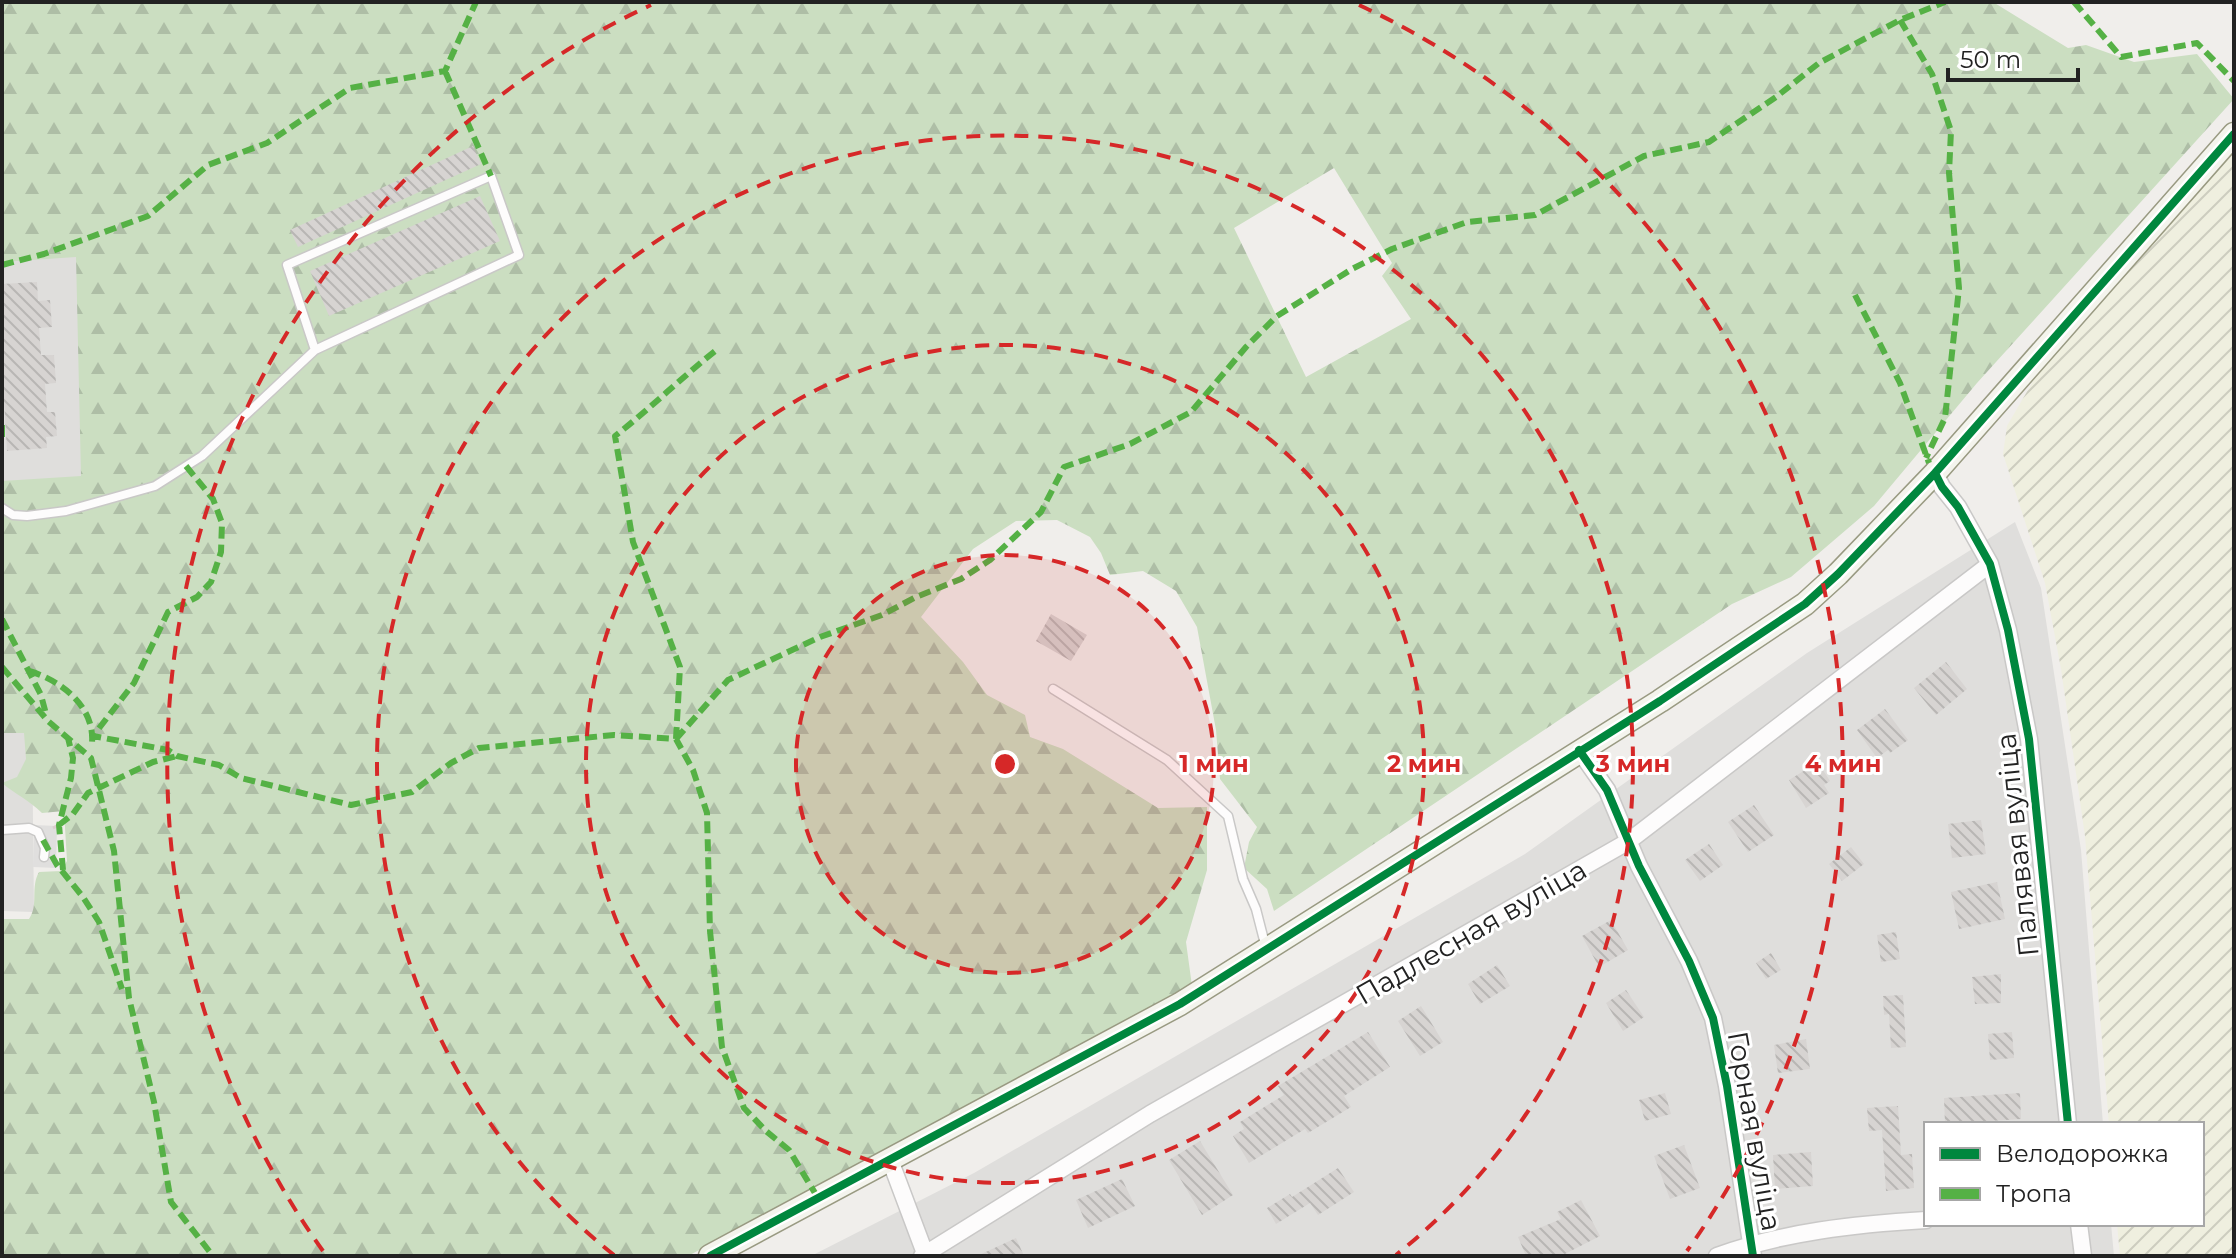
<svg xmlns="http://www.w3.org/2000/svg" width="2236" height="1258" font-family="Montserrat,sans-serif">
<style>
.residential{fill:#dfdedc}
.farmland{fill:url(#farmland-furrows)}
.forest{fill:url(#forest-firs);fill-rule:evenodd}
.parking{fill:#e0dfde}
.building{fill:url(#building-back-hatch)}
.lines{fill:none;stroke-linecap:round;stroke-linejoin:round}
.lane-casing{stroke:#c9c8c7;stroke-width:11}
.street-casing{stroke:#c9c8c7;stroke-width:19}
.secondary-casing{stroke:#999a82;stroke-width:25}
.path{stroke:#dccecd;stroke-width:3;stroke-dasharray:4 4;stroke-linecap:butt}
.lane{stroke:#fdfcfc;stroke-width:8}
.street{stroke:#fdfcfc;stroke-width:16}
.secondary{stroke:#f4f4ed;stroke-width:22}
.quiet{stroke:#55b145;stroke-width:6;stroke-dasharray:12 6;stroke-linecap:butt}
.cycleway-casing{stroke:#fff;stroke-width:13}
.cycleway{stroke:#00873e;stroke-width:8}
.ring{fill:none;stroke:#d62828;stroke-width:4;stroke-dasharray:14 10}
.labels{text-anchor:middle;stroke-width:6;stroke-linejoin:round;paint-order:stroke}
.street-label{font-size:28px;fill:#222;stroke:#fff}
.centre{fill:#d62828;stroke:#fff;stroke-width:4}
.ring-label{font-size:24px;text-anchor:middle;font-weight:bold;fill:#d62828;stroke:#fff;stroke-width:6;stroke-linejoin:round;paint-order:stroke}
</style>
<defs>
<pattern id="farmland-furrows" width="10" height="10" patternUnits="userSpaceOnUse" patternTransform="scale(2)"><rect width="10" height="10" fill="#efefdf"/><path d="M-1 1l2-2M0 10L10 0M9 11l2-2" fill="none" stroke="#cdcdbf"/></pattern>
<pattern id="forest-firs" width="22" height="20" patternUnits="userSpaceOnUse" patternTransform="scale(2)"><rect width="22" height="20" fill="#cbdec1"/><path d="M5 1l3.5 6h-7zM16 11l3.5 6h-7z" fill="#aebea6"/></pattern>
<pattern id="building-back-hatch" width="6" height="6" patternUnits="userSpaceOnUse" patternTransform="scale(2)"><rect width="6" height="6" fill="#d7d4d2"/><path d="M-1 5l2 2M0 0l6 6M5-1l2 2" fill="none" stroke="#b8b6b4"/></pattern>
</defs>
<rect width="100%" height="100%" fill="#f0eeeb"/>
<path class="residential" d="M83 248 91 492 2 502V250Z
M2015 522 2041 588 2081 850 2103 1124H1926V1224H2111L2114 1256H811L974 1173 1525 854 1807 653Z
M32 730 34 912 2 911V731Z"/>
<path class="farmland" d="M2234 146V1256H2120L2117 1224H2202V1124H2109L2085 836 2061 669 2045 583 2003 454 2007 426 2036 376Z"/>
<path class="forest" d="M2 2H1993L2068 48 2086 45 2134 62 2197 54 2234 99 1977 383 1874 506 1791 577 1732 604 1274 911 1267 889 1244 868 1249 842 1257 827 1220 779 1216 730 1197 627 1176 591 1143 571 1110 575 1101 553 1090 537 1057 520 1016 521 973 549 921 617 963 662 987 695 1025 715 1030 737 1063 749 1158 808 1207 807V870L1186 942 1192 986 688 1256H2V919H29C39 905 30 888 39 872L61 871 67 861 64 811 42 813C29 800 15 794 2 783L17 777 26 759 24 733H2V481L81 476 76 257 2 262ZM1334 168 1392 263 1382 276 1411 319 1306 377 1234 228Z"/>
<path class="parking" d="M34 825 57 826 56 868 33 867Z"/>
<path class="building" d="M473 146 481 164 298 247 290 230Z
M480 196 500 241 329 316 310 271Z
M37 282 38 301 50 300 52 327 39 328 41 355H54L56 383 45 384 47 412H55L57 436 46 437 47 448 7 451 2 367V284Z
M1051 614 1087 635 1071 661 1036 641Z
M1946 662 1967 689 1936 715 1914 688Z
M1885 709 1908 740 1890 753 1888 750 1877 758 1857 730Z
M1810 767 1813 772 1821 767 1830 781 1824 785 1829 793 1806 808 1789 780Z
M1754 805 1774 835 1748 852 1728 822Z
M1981 820 1986 854 1952 858 1948 824Z
M1709 844 1723 865 1700 881 1685 860Z
M1851 847 1864 864 1842 881 1829 864Z
M1997 882 2005 919 1959 929 1951 892Z
M1611 920 1628 950 1599 967 1582 936Z
M1896 932 1900 959 1881 962 1877 935Z
M1771 953 1781 970 1766 979 1756 963Z
M1497 965 1510 986 1480 1004 1468 984Z
M2001 974V1003L1975 1004 1972 977Z
M1626 990 1644 1017 1623 1031 1606 1003Z
M1903 995 1906 1047 1891 1048 1889 1014 1884 1015 1883 996Z
M1421 1006 1443 1042 1420 1056 1398 1021Z
M1368 1032 1390 1067 1344 1096 1351 1107 1308 1133 1305 1129 1249 1163 1233 1136 1244 1129 1240 1122 1284 1095 1278 1086Z
M2012 1032 2014 1058 1990 1060 1988 1034Z
M1806 1039 1810 1069 1778 1073 1774 1045Z
M1665 1093 1671 1114 1645 1121 1639 1100Z
M2020 1093 2021 1119 1945 1124 1944 1098Z
M1898 1106 1901 1155 1912 1154 1914 1188 1886 1191 1882 1130 1869 1131 1867 1108Z
M1200 1141 1233 1195 1202 1215 1169 1160Z
M1684 1145 1700 1188 1670 1199 1654 1156Z
M1811 1152 1813 1186 1775 1189 1773 1155Z
M1338 1168 1354 1192 1318 1215 1310 1203 1276 1224 1267 1208 1290 1194 1292 1197Z
M1122 1179 1135 1206 1088 1228 1076 1200Z
M1581 1200 1600 1236 1561 1256H1526L1518 1237 1561 1219 1557 1212Z
M1016 1238 1024 1256H977Z"/>
<g class="lines">
<g class="lane-casing">
<path id="lane" d="M2 508 13 515 27 516 66 511 155 486 202 456 315 350 519 255 491 176 287 265 315 350
M1053 689 1167 760 1228 816 1243 879 1256 909 1266 948
M2 830 29 828 38 832 45 848 44 857"/>
</g>
<g class="street-casing">
<path id="street" d="M1935 473 1942 487 1958 507 1990 564 2008 630 2029 739 2068 1124
M1579 750 1607 790 1639 866 1689 961 1713 1018 1727 1086 1753 1256
M890 1160 926 1256
M2079 1224 2083 1256
M922 1256 1150 1114 1629 841 1990 564
M1717 1256C1783 1232 1856 1224 1926 1220"/>
</g>
<g class="secondary-casing">
<path id="secondary" d="M710 1256 1180 1004 1660 701 1805 604 1838 574 1935 473 2234 134"/>
</g>
<path class="path" d="M53 828 59 825"/>
<use href="#lane" class="lane"/>
<use href="#street" class="street"/>
<use href="#secondary" class="secondary"/>
<path class="quiet" d="M2074 2 2121 57 2197 43 2234 81
M1900 20 1932 74 1951 131 1949 173 1959 288 1945 418 1926 458
M445 71 491 176
M2 265 44 254 148 216 208 165 267 143 350 88 445 71 476 2
M1855 295 1900 383 1929 463
M2 425V438
M186 466 213 499 222 523 221 552 211 582 197 597 168 612 134 683 93 736 168 750 177 756 219 765 241 778 351 805 412 792 451 763 479 748 614 735 676 739 693 770 707 813 710 931 722 1047 744 1108 766 1131 789 1150 818 1198
M2 619 41 695 46 714
M2 667 48 721 91 758 114 851 129 998 154 1102 171 1202 213 1256
M29 671C60 680 95 706 92 743
M676 739 728 680 820 637 882 615 916 597 961 579 990 560 1041 512 1064 467 1130 444 1191 412 1246 347 1277 316 1352 269 1392 249 1467 222 1535 215 1644 156 1709 142 1776 97 1819 63 1900 20 1945 2
M676 739 680 667 633 542 615 436C651 408 683 376 719 348
M59 825 73 814 88 793 153 762 177 756
M43 840 57 865 83 897 99 922 122 989
M63 870 59 825 71 778 73 758 68 738"/>
<g class="cycleway-casing">
<path id="cycleway" d="M1935 473 1942 487 1958 507 1990 564 2008 630 2029 739 2068 1124
M1579 750 1607 790 1639 866 1689 961 1713 1018 1727 1086 1753 1256
M710 1256 1180 1004 1660 701 1805 604 1838 574 1935 473 2234 134"/>
</g>
<use href="#cycleway" class="cycleway"/>
</g>
<circle cx="1005" cy="764" r="209" fill="#d62828" fill-opacity=".12"/>
<g class="ring">
<circle cx="1005" cy="764" r="209"/>
<circle cx="1005" cy="764" r="419"/>
<path d="M614 1255A628 628 0 1 1 1396 1255"/>
<path d="M323 1251A838 838 0 0 1 651 5M1359 5A838 838 0 0 1 1687 1251"/>
</g>
<g class="labels">
<g class="street-label">
<text transform="translate(2017 845) rotate(-96)" y="10">Палявая вуліца</text>
<text transform="translate(1471 932) rotate(-30)" y="10">Падлесная вуліца</text>
<text transform="translate(1755 1131) rotate(80)" y="10">Горная вуліца</text>
</g>
</g>
<circle cx="1005" cy="764" r="12" class="centre"/>
<g class="ring-label">
<text x="1214" y="772">1 мин</text>
<text x="1424" y="772">2 мин</text>
<text x="1633" y="772">3 мин</text>
<text x="1843" y="772">4 мин</text>
</g>
<rect width="2236" height="1258" fill="none" stroke="#222222" stroke-width="8"/>
<rect x="1924" y="1122" width="280" height="104" fill="#ffffff" stroke="#a7a7a7" stroke-width="2"/>
<rect x="1940" y="1148" width="40" height="12" fill="#00873e" stroke="#a7a7a7" stroke-width="2"/>
<text x="1996" y="1162" font-size="24" fill="#222222">Велодорожка</text>
<rect x="1940" y="1188" width="40" height="12" fill="#55b145" stroke="#a7a7a7" stroke-width="2"/>
<text x="1996" y="1202" font-size="24" fill="#222222">Тропа</text>
<path d="M1948 68v12h130v-12" fill="none" stroke="#222222" stroke-width="4"/>
<text x="1960" y="68" font-size="24" fill="#222222" stroke="#ffffff" stroke-width="6" paint-order="stroke">50 m</text>
</svg>
